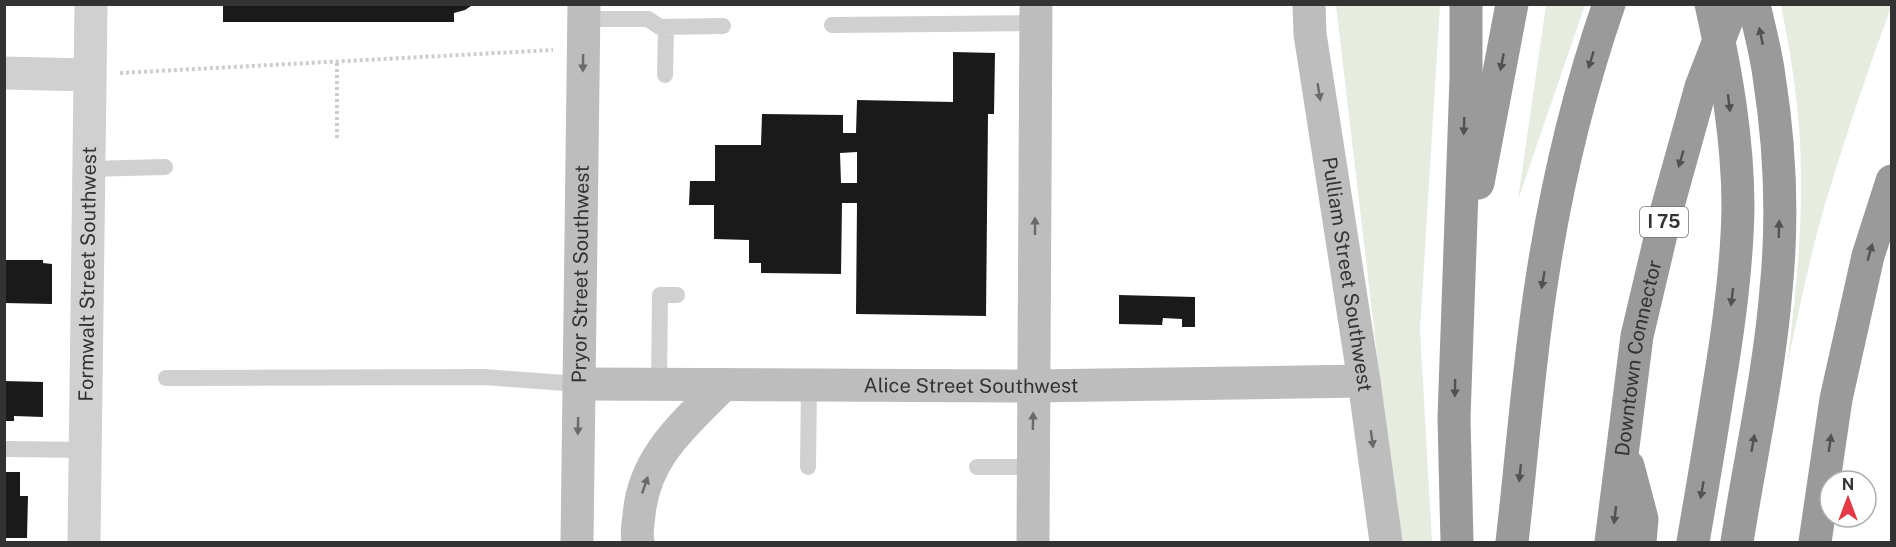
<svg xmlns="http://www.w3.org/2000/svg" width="1896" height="547" font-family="'Public Sans',sans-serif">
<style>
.green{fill:#e6ecdf}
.building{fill:#1a1a1a;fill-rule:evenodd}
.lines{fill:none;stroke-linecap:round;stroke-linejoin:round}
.path{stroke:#cdcdcd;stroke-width:4;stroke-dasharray:3 3;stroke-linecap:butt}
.service{stroke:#d0d0d0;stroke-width:16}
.minor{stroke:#d0d0d0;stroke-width:33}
.secondary{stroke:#bdbdbd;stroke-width:33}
.motorway{stroke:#9a9a9a;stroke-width:33}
.motorway-bridge{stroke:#9a9a9a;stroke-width:33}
.oneway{fill:#525252}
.oneway2{fill:#6a6a6a}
.labels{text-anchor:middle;stroke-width:6;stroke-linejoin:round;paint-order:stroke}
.shield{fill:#fff;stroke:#707070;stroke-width:1.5}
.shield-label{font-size:18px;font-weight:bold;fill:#333}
.street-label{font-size:20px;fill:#333;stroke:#fff}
</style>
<rect width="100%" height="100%" fill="#fff"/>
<path class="green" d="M1336 5H1440L1420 330 1432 542H1399Z
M1546 5H1585L1518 200Z
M1781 5H1892C1868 69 1846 135 1826 201 1810 255 1799 311 1787 366 1797 287 1805 207 1799 127 1796 86 1789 45 1781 5Z"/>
<path class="building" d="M223 4H474L465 10 454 13V22H223Z
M953 52 995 53 994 114H988L986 316 856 314 857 203H842L841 274 761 273V263H749V240L714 239V205H689L690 181H715V145H761L762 114 843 115V133H856L857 100 953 102ZM857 152V183H841L840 153Z
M4 260H43V263L52 264V304L4 303Z
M1119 295 1195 297V327H1182V319L1163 318 1162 325 1119 324Z
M4 381 43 382V417L14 416V421H4Z
M4 472H20V496H28L27 538H4Z"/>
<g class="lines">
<path class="path" d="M120 73 553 50
M337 138V61"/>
<path class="service" d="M584 19H648L660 27 723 26
M832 25 1036 23
M665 75 666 27
M89 169 165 167
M166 378 484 377 579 384
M659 385 660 295H677
M7 449 85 450
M808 467 809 385
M977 467H1032"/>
<g class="minor">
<path d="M4 73 90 75"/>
<path id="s1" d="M84 542 91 4"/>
</g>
<g class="secondary">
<path id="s2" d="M1309 4 1310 34 1364 381 1386 542"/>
<path id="s3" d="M579 384 1034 386 1364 381"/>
<path id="s4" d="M577 542 584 4"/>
<path d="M638 542C636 533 638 524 639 515 644 456 685 424 723 385"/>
<path d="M1033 542 1036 4"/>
</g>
<g class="motorway">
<path d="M1478 183 1512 4"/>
<path d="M1628 466 1642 519 1640 542"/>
<path d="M1457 542 1454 418 1466 78V4"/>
<path d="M1512 542C1521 464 1527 385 1538 306 1552 205 1575 102 1609 4"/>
<path id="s5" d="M1611 542 1637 336 1667 209 1701 87 1733 4"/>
<path d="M1737 542C1750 458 1769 375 1776 290 1783 220 1780 146 1769 76 1766 52 1759 28 1754 4"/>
<path d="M1815 542 1836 399 1868 256 1892 181"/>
</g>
<path class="motorway-bridge" d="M1693 542C1702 490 1711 437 1719 385 1729 326 1737 267 1738 208 1738 139 1726 71 1711 4"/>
</g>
<defs><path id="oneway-solid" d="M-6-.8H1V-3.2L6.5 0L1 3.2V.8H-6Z" transform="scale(1.5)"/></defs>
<g class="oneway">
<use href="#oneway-solid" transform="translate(1761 36) rotate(-102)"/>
<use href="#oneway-solid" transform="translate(1591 60) rotate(107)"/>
<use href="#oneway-solid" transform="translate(1502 62) rotate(101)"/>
<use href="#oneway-solid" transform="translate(1729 103) rotate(83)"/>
<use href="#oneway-solid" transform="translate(1464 126) rotate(92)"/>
<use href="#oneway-solid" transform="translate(1681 159) rotate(106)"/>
<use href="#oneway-solid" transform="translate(1779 229) rotate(-88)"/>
<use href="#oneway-solid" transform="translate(1870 252) rotate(-74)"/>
<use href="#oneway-solid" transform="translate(1543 280) rotate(100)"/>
<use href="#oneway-solid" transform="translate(1732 297) rotate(97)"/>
<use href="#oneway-solid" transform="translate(1455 388) rotate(91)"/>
<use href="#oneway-solid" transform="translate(1753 443) rotate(-80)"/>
<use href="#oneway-solid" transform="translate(1830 443) rotate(-82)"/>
<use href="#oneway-solid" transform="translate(1520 473) rotate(96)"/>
<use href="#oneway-solid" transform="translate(1702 490) rotate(100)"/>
<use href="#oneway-solid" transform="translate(1615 515) rotate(97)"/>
</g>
<g class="oneway2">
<use href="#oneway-solid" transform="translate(583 63) rotate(91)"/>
<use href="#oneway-solid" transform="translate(1319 92) rotate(81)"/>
<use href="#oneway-solid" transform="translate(1035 226) rotate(-90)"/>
<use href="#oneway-solid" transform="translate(1033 421) rotate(-89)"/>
<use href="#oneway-solid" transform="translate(578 426) rotate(91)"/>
<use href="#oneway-solid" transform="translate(1372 439) rotate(82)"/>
<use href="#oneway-solid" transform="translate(645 485) rotate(-71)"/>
</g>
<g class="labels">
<rect class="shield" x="1640" y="207" width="48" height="30" rx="4.5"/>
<g class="shield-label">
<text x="1664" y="228">I 75</text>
</g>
<g class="street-label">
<text dy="7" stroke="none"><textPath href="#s4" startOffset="268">Pryor Street Southwest</textPath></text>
<text dy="7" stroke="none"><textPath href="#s2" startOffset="273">Pulliam Street Southwest</textPath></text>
<text dy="7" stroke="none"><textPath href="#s1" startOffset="268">Formwalt Street Southwest</textPath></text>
<text dy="7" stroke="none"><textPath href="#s5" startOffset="186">Downtown Connector</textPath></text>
<text dy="7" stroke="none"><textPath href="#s3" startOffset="392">Alice Street Southwest</textPath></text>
</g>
</g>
<rect width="1896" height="547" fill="none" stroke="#333333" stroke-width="12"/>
<g transform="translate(1848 499)"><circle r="28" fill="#ffffff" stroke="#adadad" stroke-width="1.5"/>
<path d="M0-4.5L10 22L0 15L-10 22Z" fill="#e63946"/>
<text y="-9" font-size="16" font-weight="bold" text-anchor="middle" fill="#333333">N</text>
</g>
</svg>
